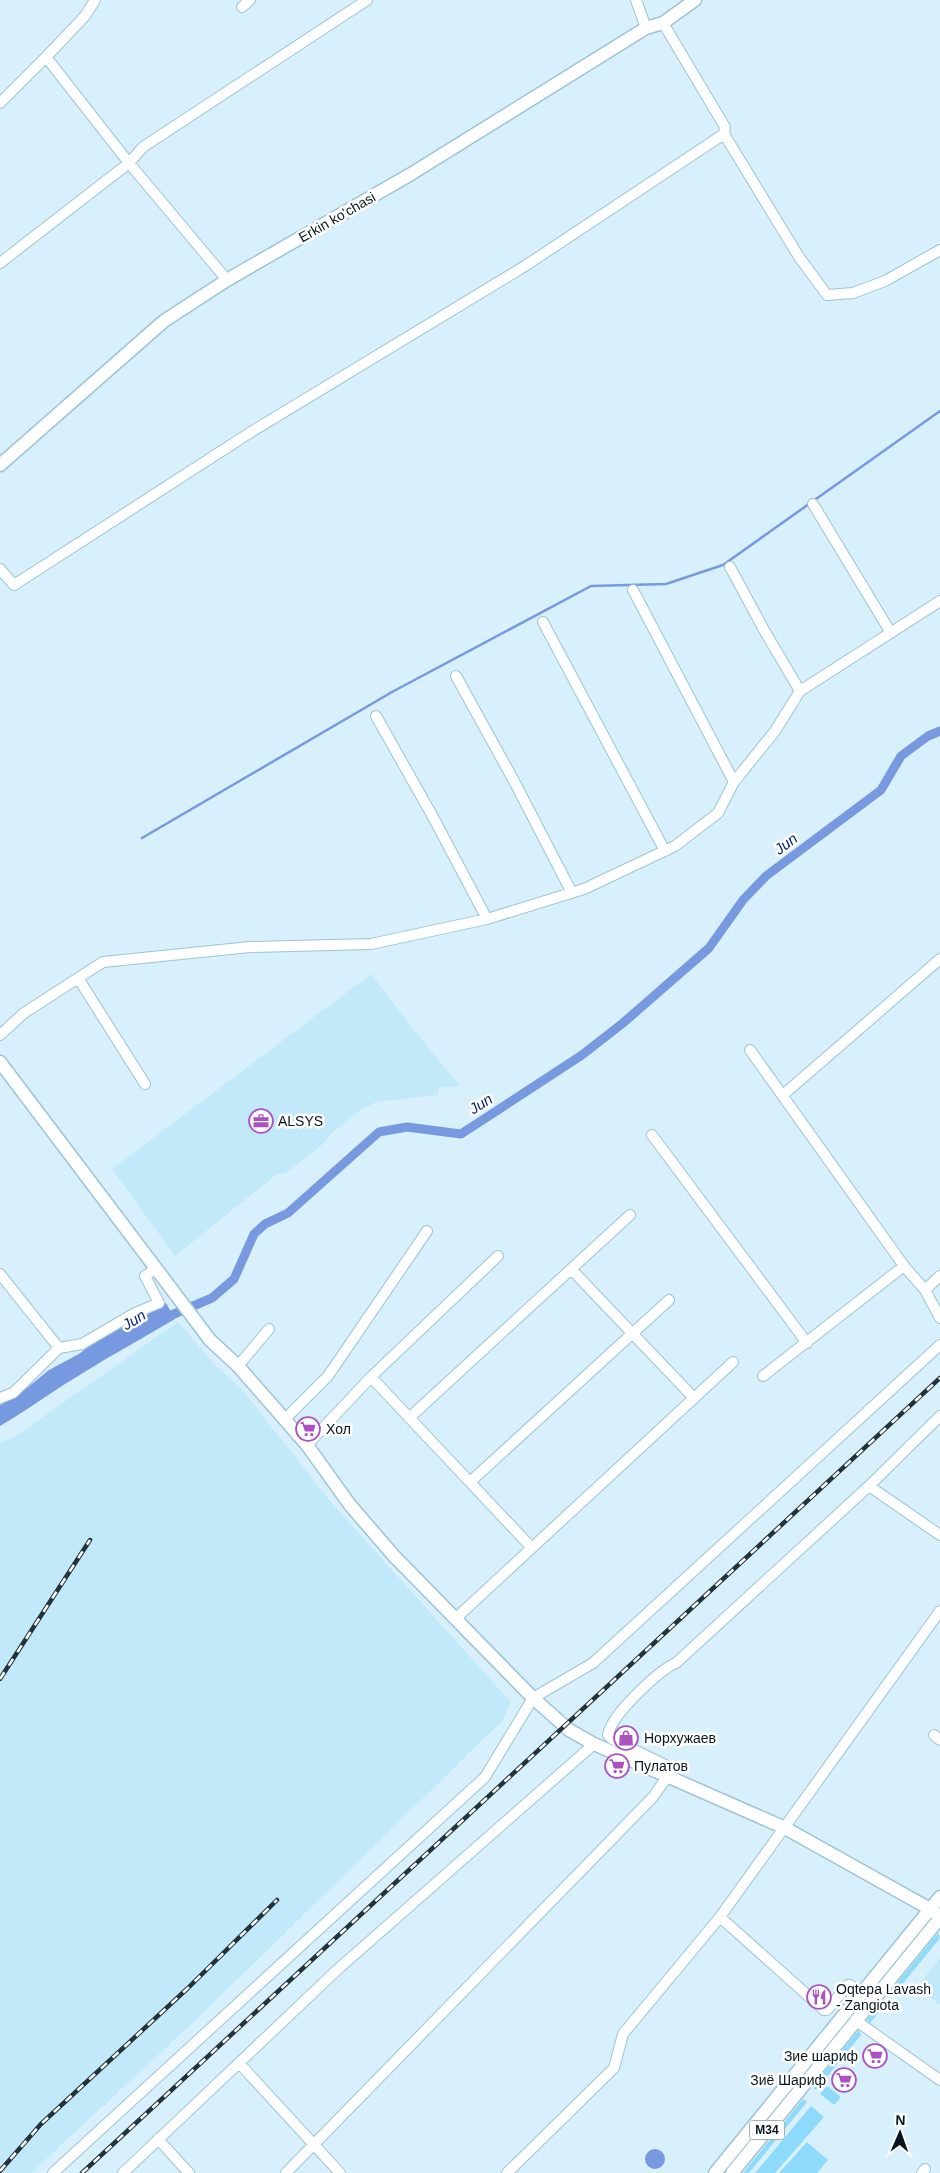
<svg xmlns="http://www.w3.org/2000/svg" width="940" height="2173" font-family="Helvetica,sans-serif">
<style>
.built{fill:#c2e9fa}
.green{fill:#8ddafa}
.water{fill:#7699e0}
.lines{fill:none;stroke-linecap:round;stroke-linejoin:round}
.stream{stroke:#7699e0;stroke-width:2.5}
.canal{stroke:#7699e0;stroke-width:9}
.minor-casing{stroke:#9cc4d5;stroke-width:12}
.major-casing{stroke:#9cc4d5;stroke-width:15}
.minor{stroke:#fff;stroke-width:10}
.major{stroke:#fff;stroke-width:12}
.rail-casing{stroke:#22333a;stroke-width:4.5}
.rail{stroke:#fff;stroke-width:2.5;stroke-dasharray:8;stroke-linecap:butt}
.labels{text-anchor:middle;stroke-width:5;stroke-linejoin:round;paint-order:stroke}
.shield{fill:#fff;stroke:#515c61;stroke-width:1}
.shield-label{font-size:12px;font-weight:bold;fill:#07161d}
.street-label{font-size:14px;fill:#07161d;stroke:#fff}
.poi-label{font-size:14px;fill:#07161d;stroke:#fff;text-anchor:start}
.water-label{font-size:15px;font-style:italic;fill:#042474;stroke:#fff}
</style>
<rect width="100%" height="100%" fill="#d8f0fb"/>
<path class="built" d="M371 974 418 1035 460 1086 438 1088V1095L376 1102 358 1112 334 1131 321 1146 286 1173 276 1175 175 1256 112 1169Z
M178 1322 216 1366 240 1387 335 1507 511 1702 502 1721 199 2017 31 2173H0V1442L13 1438Z
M940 1958V2005L916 1988Z"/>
<path class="green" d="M938 1933 940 1938 892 1997 889 1993Z
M884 1999 887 2003 870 2023 867 2020Z
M859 2030 861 2035 816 2090 812 2087Z
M827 2086 841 2097 834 2105 820 2094Z
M803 2099 807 2102 749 2173H743Z
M811 2106 824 2117 775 2173H755Z
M807 2142 828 2160 817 2173H779Z"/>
<path class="water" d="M166 1303 175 1319C145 1337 113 1354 83 1373 54 1390 29 1409 0 1426V1405L17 1396 49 1370 79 1354 106 1333 131 1325Z
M645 2159a10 10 0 1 1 20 0a10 10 0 1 1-20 0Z"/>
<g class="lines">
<path class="stream" d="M142 838 392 692 591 586 666 584 723 565 940 411"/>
<path class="canal" d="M162 1319 212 1298 234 1279 254 1234 265 1224 288 1213 379 1132 407 1127 461 1134 582 1055 623 1023 709 948 743 900 766 876 881 790 901 756 928 736 940 731"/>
<g class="minor-casing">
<path id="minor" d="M95 0 85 16 46 57 129 163 227 280
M636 0 646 28
M242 7 250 0
M663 23 725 127 724 134 799 257 827 295 853 293 885 281 940 250
M0 103 46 57
M0 263 129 163 143 147 367 0
M813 504 891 633
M730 567 764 630 800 691
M0 569 14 585 251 432 525 266 724 134
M633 590 734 782
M543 622 665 851
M456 676 514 781 572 893
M376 716 433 817 487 919
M78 978 145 1084
M0 1035 24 1013 103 962 250 947 371 944 487 919 584 889 675 846 718 813 734 782 775 731 800 691 940 601
M750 1050 904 1266 925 1290 940 1318
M783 1095 940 959
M652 1135 807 1343
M571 1269 694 1398
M0 1274 59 1348
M925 1290 940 1276
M238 1366 269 1329
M763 1376 904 1266
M371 1377 531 1547
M0 1398 13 1393 59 1348 82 1344 135 1313 159 1303 145 1276 155 1269
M409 1418 630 1215
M284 1420 328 1376 427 1231
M307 1445 371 1377 498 1256
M470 1482 669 1300
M869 1486 940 1535
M455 1619 733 1362
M934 1735 940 1740
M720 1917 824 2010H827L848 1985H850L860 1993
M855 2020 940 2080
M239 2063 340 2173
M158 2139 189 2173
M53 2173 485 1777 533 1698 593 1663 940 1345
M123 2173 337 1970 594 1744
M286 2173 653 1797 667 1777V1766L612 1739 608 1735C611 1715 658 1671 676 1663L869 1486 940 1416
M507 2173 614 2068 623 2034 720 1917 940 1611
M922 2173 925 2169"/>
</g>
<g class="major-casing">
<path id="major" d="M0 465 164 321 227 280 411 174 646 28 663 23 695 0
M0 1062 210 1340 238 1366 307 1445 350 1505 394 1556 533 1698 569 1730 594 1744 785 1828 930 1909 940 1916
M715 2173 940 1897
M732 2173 940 1918"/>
</g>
<use href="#minor" class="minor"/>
<use href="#major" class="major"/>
<g class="rail-casing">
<path id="rail" d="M0 1679 90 1540
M0 2171 41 2124 188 1988 277 1900
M82 2173 940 1378"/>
</g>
<use href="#rail" class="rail"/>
</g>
<defs>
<g id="office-ring" transform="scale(1.25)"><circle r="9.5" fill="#fff" stroke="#a952c0" stroke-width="1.5"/><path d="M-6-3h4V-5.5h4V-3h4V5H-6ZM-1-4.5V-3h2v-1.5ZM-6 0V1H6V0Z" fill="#a952c0"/></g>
<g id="supermarket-ring" transform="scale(1.25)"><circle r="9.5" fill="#fff" stroke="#a952c0" stroke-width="1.5"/><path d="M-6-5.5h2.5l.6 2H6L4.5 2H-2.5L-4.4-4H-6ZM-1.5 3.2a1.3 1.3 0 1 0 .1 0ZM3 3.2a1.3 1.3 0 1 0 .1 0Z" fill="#a952c0"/></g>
<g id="shop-ring" transform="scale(1.25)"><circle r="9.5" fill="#fff" stroke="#a952c0" stroke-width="1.5"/><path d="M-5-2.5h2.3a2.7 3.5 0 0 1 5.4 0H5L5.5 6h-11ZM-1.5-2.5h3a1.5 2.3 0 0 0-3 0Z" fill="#a952c0"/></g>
<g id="restaurant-ring" transform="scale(1.25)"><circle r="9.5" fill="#fff" stroke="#a952c0" stroke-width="1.5"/><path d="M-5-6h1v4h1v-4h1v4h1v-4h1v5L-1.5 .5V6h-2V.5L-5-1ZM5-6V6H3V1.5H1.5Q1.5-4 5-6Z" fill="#a952c0"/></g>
</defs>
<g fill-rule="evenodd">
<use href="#office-ring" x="261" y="1121"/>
<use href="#supermarket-ring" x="308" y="1429"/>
<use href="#shop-ring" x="626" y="1738"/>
<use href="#supermarket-ring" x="617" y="1766"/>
<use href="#restaurant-ring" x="819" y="1997"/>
<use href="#supermarket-ring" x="875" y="2056"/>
<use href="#supermarket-ring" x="844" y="2080"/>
</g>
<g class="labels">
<rect class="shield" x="749.5" y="2120.5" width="35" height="19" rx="4"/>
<g class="shield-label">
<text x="767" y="2134">M34</text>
</g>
<g class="street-label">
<text transform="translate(337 217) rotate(-30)" y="5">Erkin ko'chasi</text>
</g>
<g class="poi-label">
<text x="278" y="1126">ALSYS</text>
<text x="326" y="1434">Хол</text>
<text x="644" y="1743">Норхужаев</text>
<text x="634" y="1771">Пулатов</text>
<text x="836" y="1994">Oqtepa Lavash<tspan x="836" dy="16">- Zangiota</tspan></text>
<text x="858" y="2061" text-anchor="end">Зие шариф</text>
<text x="826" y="2085" text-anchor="end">Зиё Шариф</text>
</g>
<g class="water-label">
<text transform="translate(786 844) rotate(-37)" y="5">Jun</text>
<text transform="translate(481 1104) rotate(-33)" y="5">Jun</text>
<text transform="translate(134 1320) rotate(-31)" y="5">Jun</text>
</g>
</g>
<g transform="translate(900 2133) rotate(2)" stroke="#ffffff" stroke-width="4" paint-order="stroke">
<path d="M0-4L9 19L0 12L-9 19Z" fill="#07161d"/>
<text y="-8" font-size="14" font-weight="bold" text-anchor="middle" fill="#07161d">N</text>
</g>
</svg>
